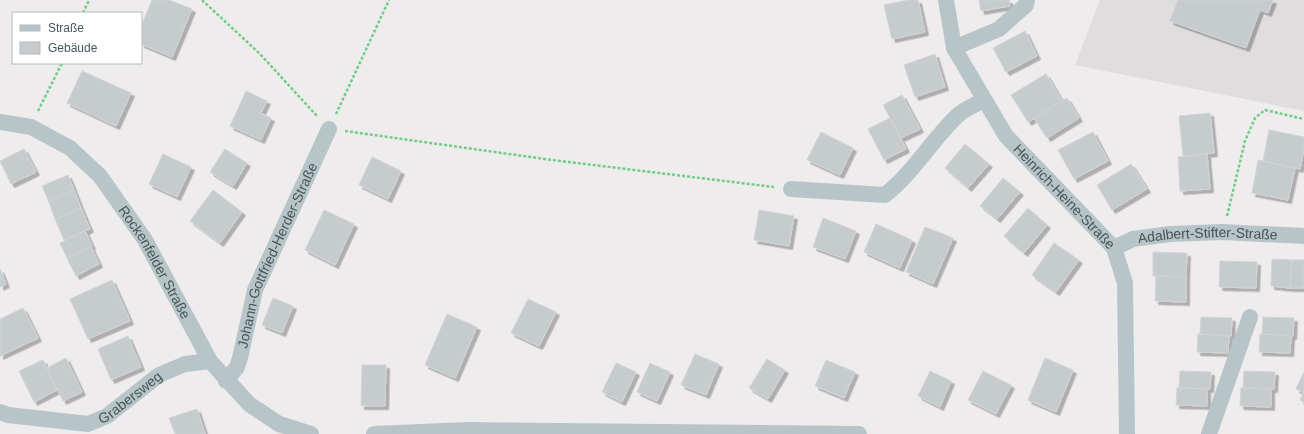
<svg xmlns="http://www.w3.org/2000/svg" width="1304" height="434" font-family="Helvetica,sans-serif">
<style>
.education{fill:#e0ddde}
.building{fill:#c6cbce;stroke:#d0d4d8;filter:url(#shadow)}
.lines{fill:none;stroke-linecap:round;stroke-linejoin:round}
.path{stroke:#71cc89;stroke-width:2.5;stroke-dasharray:3 2;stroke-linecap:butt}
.street{stroke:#b7c5c9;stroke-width:16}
.labels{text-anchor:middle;stroke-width:3.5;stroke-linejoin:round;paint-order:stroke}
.street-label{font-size:14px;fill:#445559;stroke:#fff}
</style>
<defs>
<filter id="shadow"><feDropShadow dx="3.5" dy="3.5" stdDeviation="0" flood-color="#0004"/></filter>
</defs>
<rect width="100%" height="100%" fill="#efeced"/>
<path class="education" d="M1100 0H1304V111L1075 65Z"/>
<path class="building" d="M152 0H169L192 9 172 57 141 44V27Z
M909 0H918L925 32 892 39 884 5Z
M979 0H1009L1010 6 981 11Z
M1178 0H1273L1268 13 1260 10 1246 48 1170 21Z
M1025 31 1037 56 1006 72 993 48Z
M935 54 945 87 915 97 904 65Z
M82 71 131 93 116 126 67 103Z
M1046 74 1062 101 1028 122 1011 95Z
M246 91 267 101 261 113 271 118 261 140 230 126Z
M902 95 920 129 901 138 883 105Z
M1067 98 1079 118 1047 138 1034 118Z
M1210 113 1214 153 1183 156 1179 116Z
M890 118 906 149 884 160 868 129Z
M1269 130 1304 137V149L1300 169 1263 161Z
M821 132 853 148 840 175 807 160Z
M1093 132 1108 161 1074 179 1058 150Z
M965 144 989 164 968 188 945 168Z
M24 149 36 172 11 184 0 161Z
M225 149 247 163 233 186 210 172Z
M163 154 191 167 177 197 149 184Z
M1207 154 1210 189 1180 191 1178 157Z
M372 157 401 171 388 199 359 185Z
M1258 160 1295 168 1288 200 1252 193Z
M1131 164 1147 189 1112 210 1097 185Z
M68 175 74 190 49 202 42 186Z
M1003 178 1020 192 997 219 980 206Z
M74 190 81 208 55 219 49 202Z
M213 190 242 212 220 243 190 221Z
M81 208 90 229 64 240 55 219Z
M1028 208 1047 225 1024 253 1004 236Z
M324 210 354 224 335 265 305 250Z
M759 210 794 216 789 246 754 240Z
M823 218 856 231 845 259 813 247Z
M876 224 912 240 900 268 864 252Z
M925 227 953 238 933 284 906 272Z
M85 231 92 246 67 258 60 243Z
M1054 243 1079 260 1056 292 1032 275Z
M91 247 99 264 76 276 67 258Z
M1153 252 1187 253 1186 277 1153 276Z
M1272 259 1292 260 1290 288 1271 286Z
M1292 260H1304V288H1290Z
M1220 261 1257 262 1256 288 1219 287Z
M0 269 6 284 0 287Z
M1156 276 1186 277V302L1155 301Z
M112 280 130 321 88 339 70 299Z
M273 298 293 306 282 333 262 325Z
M528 299 556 312 539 346 511 333Z
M23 308 38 338 0 356V319Z
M447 314 477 327 455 378 425 365Z
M1201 317 1232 318 1231 336 1200 334Z
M1263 317 1294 318 1293 336 1262 334Z
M1198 334 1229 336 1228 353 1197 352Z
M1260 334 1291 336 1290 353 1259 352Z
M128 336 141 367 111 380 98 349Z
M695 354 719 364 706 395 681 385Z
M66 358 82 392 63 401 47 368Z
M1045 358 1073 370 1056 412 1028 400Z
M767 359 785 370 768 399 749 388Z
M43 360 57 390 34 402 19 371Z
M826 360 855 372 844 398 815 386Z
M616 363 636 372 622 402 602 392Z
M650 363 670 372 657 401 637 392Z
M362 365H386L385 406H361Z
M930 371 951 381 940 407 918 396Z
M983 371 1011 385 996 414 968 400Z
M1180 371 1211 372 1210 389 1179 388Z
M1244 371 1275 372 1274 389 1243 388Z
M1304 372V402L1300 400 1304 393 1296 389Z
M1177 388 1207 389V406L1176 405Z
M1241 388 1271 389V407L1240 406Z
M197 409 205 434H175L169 418Z"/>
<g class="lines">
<path class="path" d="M202 0 260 54 317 116
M83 13 89 0
M38 111 62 63
M336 114 389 0
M345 131 552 160 774 187
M1227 216 1245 141 1255 118 1265 110 1304 119"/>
<g class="street">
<path id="s1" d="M946 0 954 48 1006 136 1114 248 1125 283 1127 434"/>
<path d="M954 48 999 29 1026 5 1027 0"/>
<path id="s2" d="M0 122 31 127 70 148 100 176 145 240 210 361 249 404 279 424 311 434"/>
<path d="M791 189 885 195C914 172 931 141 957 116 964 109 975 105 984 100"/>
<path id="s3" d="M1114 248 1133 239 1170 234 1223 232 1304 236"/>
<path id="s4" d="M226 381 237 367 240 358 255 290 329 129"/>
<path id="s5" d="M0 412 8 415 88 424 107 416 159 375 185 364 210 361"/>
<path d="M374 434 467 430 859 434"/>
<path d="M1209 434 1250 317"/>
</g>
</g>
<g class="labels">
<g class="street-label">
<text dy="5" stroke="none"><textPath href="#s1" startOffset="235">Heinrich-Heine-Straße</textPath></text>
<text dy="5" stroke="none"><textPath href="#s3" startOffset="96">Adalbert-Stifter-Straße</textPath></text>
<text dy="5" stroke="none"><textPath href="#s4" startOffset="137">Johann-Gottfried-Herder-Straße</textPath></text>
<text dy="5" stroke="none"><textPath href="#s2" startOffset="219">Rockenfelder Straße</textPath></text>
<text dy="5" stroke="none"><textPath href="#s5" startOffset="139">Grabersweg</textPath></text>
</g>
</g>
<rect x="12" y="12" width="130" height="52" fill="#ffffff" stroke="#b4bbbd"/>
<rect x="20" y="25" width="20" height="6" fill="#b7c5c9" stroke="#b4bbbd"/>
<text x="48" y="32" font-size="12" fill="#445559">Straße</text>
<rect x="20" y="42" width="20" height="12" fill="#c6cbce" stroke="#b4bbbd"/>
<text x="48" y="52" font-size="12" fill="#445559">Gebäude</text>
</svg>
